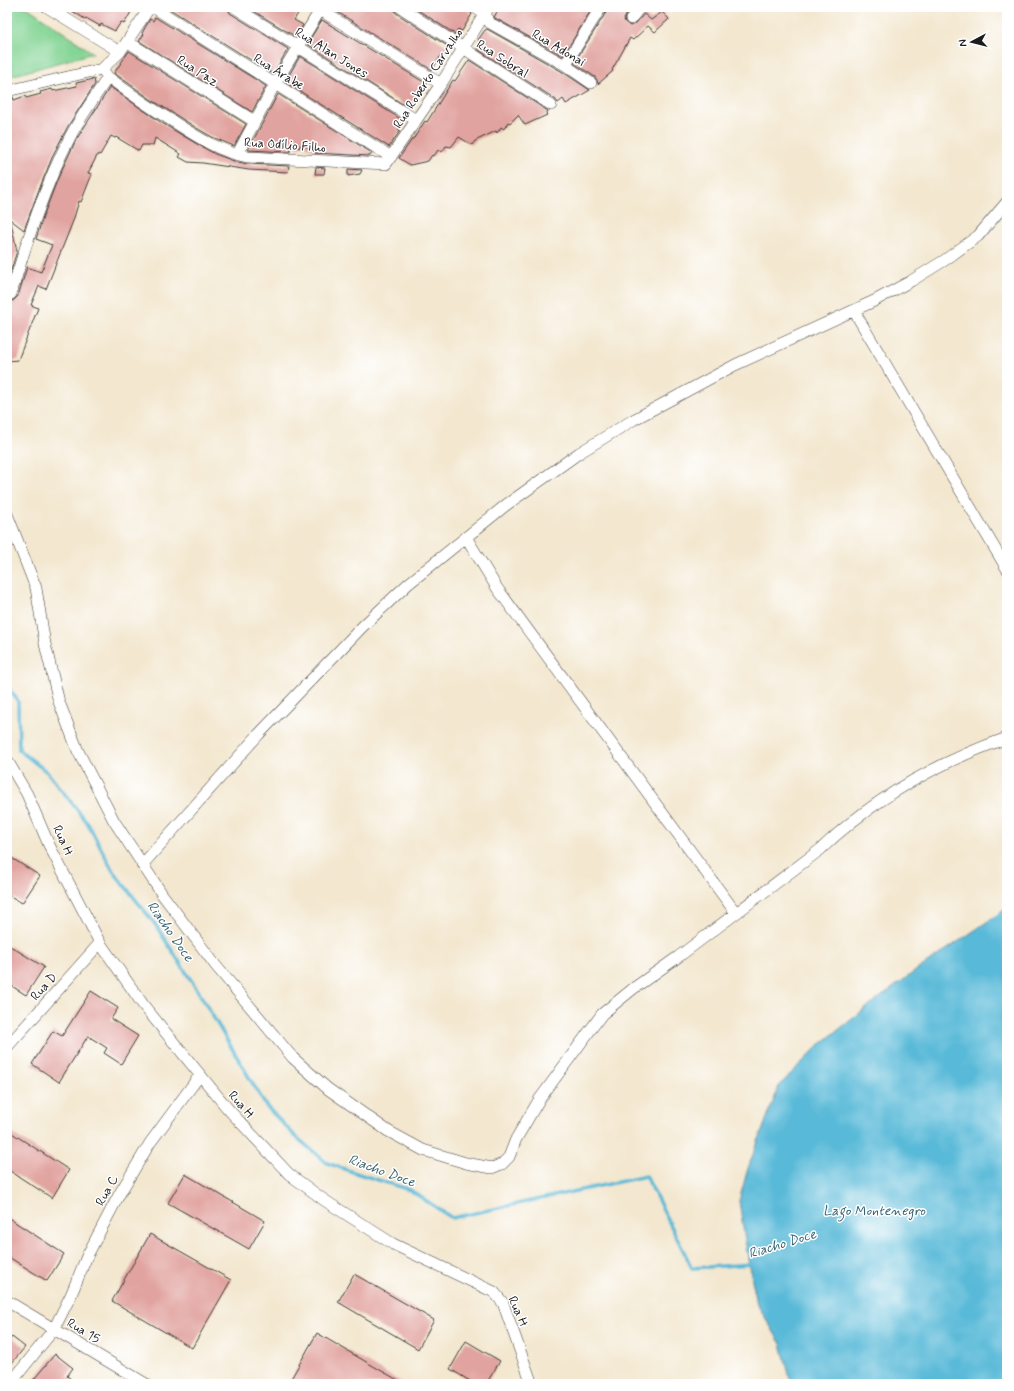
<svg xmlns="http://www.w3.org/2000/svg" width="1014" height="1391" font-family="Mynerve,sans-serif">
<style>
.green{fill:#83d494;stroke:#507858}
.water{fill:#59b9d8;stroke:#3a6a7a}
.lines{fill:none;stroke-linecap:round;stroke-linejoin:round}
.stream{stroke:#59b9d8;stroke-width:3.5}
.building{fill:#e1a39f}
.minor-casing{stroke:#3c3a37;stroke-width:12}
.minor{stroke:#fff;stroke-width:11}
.labels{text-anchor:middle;stroke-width:3;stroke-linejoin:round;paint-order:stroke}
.street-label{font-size:13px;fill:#1c1c1c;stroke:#fff}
.water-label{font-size:14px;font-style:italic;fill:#376371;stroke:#fff}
</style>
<rect width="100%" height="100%" fill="#fff"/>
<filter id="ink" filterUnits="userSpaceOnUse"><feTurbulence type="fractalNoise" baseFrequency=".025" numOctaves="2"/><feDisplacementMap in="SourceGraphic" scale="8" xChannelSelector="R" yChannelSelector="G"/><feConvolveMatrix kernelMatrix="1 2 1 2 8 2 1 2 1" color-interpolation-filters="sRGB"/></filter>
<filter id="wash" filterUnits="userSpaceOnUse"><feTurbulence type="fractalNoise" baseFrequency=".012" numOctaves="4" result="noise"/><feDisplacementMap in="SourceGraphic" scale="16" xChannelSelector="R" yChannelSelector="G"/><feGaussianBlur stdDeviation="0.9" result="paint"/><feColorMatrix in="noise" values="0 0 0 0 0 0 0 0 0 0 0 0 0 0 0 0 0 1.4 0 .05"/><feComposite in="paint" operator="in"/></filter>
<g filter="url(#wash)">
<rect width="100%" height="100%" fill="#f3e7cf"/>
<path class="green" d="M7 7H27L93 53 7 77Z"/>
<path class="water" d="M1007 908V1384H794L790 1378 781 1344 757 1304 749 1265 739 1201 748 1168 779 1086 818 1046 866 1008 914 972Z"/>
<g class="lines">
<path class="stream" d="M7 686 18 701 19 750 47 772 87 822 113 871 155 924 198 991 266 1106 295 1136 327 1163 359 1174 410 1190 452 1218 646 1176 692 1268 752 1264"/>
</g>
<g id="blocks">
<path class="building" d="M66 7H134L124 24 121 22 115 31 101 24 100 26 86 18 85 19Z
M168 7H227L230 13 288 49 273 74 168 8Z
M247 7H267L271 9 272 7 274 8 275 7H302L294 20 303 25 296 37Z
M329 7H393L396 13 449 47 444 56 442 54 432 70Z
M413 7H467L468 11 472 14 462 31 458 29 455 34Z
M500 7H593L563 56 495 18 494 17Z
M608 7H631L624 19 625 22 630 26 636 23 644 14 651 20 662 12 669 19 655 32 648 26 633 40 630 38 612 70 613 71 598 84 597 80 595 77 574 63 607 11Z
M155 17 266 86 252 112 139 41 144 34 142 33 150 19 153 21Z
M322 20 427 84 409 108 307 44Z
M487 29 561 71 590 90 566 104 563 99 558 103 555 99 477 49 480 41 478 40 485 30Z
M129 51 246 124 234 146 212 137 195 127 152 100 114 73Z
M300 56 404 121 398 130 400 131 389 147 285 82Z
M469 60 548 111 546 114 547 115 525 125 518 115 510 123 508 122 504 129 501 127 497 133 496 131 475 141 472 145 459 137 451 147 446 146 442 152 438 150 434 156 432 155 428 161 410 165 399 158 413 138H414L425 121 427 122 453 80 455 81Z
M94 79 95 84 68 126 54 153 38 192 24 230 7 217V98L13 97 14 100 25 96 26 98 41 94 40 92 52 89 53 91 77 86 76 83Z
M110 87 162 123 197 144 215 154 234 161 247 164 289 166 288 172 249 170 203 163 188 162 179 157 181 154 155 138 153 145H142L139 151 116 137 115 138 111 136 100 155 98 154 88 173 92 174 81 202 79 201 73 221 46 289 39 286 31 305 38 308 18 360 7 361V300L13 301 18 296 27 267 41 272 52 245 36 239 43 217 58 178 76 140Z
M278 94 372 153 370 156 315 153 316 151 301 144 299 148 291 144 290 152 248 150Z
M316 167 325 168 324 174H315Z
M348 169 362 170 360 174 348 176Z
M11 223 17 251 7 283V224Z
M7 855 40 876 22 903 7 894Z
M10 946 44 967 26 995 7 983V951Z
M91 991 118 1008 111 1019 138 1036 121 1064 104 1053 107 1048 88 1036 59 1082 32 1064 53 1031 62 1036Z
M7 1130 69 1170 52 1198 7 1169Z
M185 1174 265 1221 249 1249 168 1203Z
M7 1217 64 1254 47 1281 7 1256Z
M150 1234 231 1280 192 1348 112 1301Z
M354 1274 434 1320 418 1349 338 1302Z
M317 1333 380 1370 405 1384H288Z
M12 1337 25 1347 7 1369V1343Z
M466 1341 500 1361 486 1384H475L450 1369Z
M55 1354 73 1368 67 1376 77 1384H30Z"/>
</g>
</g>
<g filter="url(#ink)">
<use href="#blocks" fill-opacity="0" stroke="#3c3a37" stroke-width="1"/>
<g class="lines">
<g class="minor-casing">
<path id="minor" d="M47 7 120 52
M153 7 391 157
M234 7 416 120
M400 7 551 105
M474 7 485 14 490 23 565 65 591 83
M320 10 441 84
M631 19 640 7
M128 42 254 121
M565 65 601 7
M102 69 120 52 150 7
M108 77C129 93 151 108 174 122 197 137 220 152 248 157L386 164 441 84 489 7
M7 91 102 69
M237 155 275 84 322 7
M11 294C27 241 44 187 70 137 81 116 95 97 108 77L102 69
M854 311 1007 569
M7 514 36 588 45 644 59 702 78 751 114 821 162 894 216 966 293 1058 328 1089 388 1131 423 1150 466 1163 492 1168 502 1164 509 1157 516 1139 539 1100 602 1014 634 988 678 957 821 849C873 799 939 762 1007 738
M466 537 497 588 736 913
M7 760 27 794 49 845 100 943 144 1006 228 1109 289 1174 324 1200 393 1244 494 1292 503 1303 532 1384
M142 865 259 734 363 626 408 584 506 505 579 453 633 420 735 365 874 301 911 281 945 260 978 236 1007 202
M7 1047 100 943
M7 1301 146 1384
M10 1384 54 1329 71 1295 87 1256 120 1193 150 1143 200 1075"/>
</g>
<use href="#minor" class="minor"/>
</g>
</g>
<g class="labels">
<g class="street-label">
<text transform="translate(559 47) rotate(31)" y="5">Rua Adonai</text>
<text transform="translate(332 52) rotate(32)" y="5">Rua Alan Jones</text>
<text transform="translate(503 58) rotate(33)" y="5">Rua Sobral</text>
<text transform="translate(198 70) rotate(32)" y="5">Rua Paz</text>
<text transform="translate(279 71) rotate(32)" y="5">Rua Árabe</text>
<text transform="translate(427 78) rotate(-57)" y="5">Rua Roberto Carvalho</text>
<text transform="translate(285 144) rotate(4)" y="5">Rua Odílio Filho</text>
<text transform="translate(64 840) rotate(65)" y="5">Rua H</text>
<text transform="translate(43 986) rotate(-48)" y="5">Rua D</text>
<text transform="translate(242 1104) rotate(48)" y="5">Rua H</text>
<text transform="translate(106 1190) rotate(-61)" y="5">Rua C</text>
<text transform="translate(519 1311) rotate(66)" y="5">Rua H</text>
<text transform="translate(84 1330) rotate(31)" y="5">Rua 15</text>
</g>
<g class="water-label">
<text transform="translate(171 931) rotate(55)" y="5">Riacho Doce</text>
<text transform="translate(382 1170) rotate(20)" y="5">Riacho Doce</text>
<text x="874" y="1215">Lago Montenegro</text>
<text transform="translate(782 1243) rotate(-17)" y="5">Riacho Doce</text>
</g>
</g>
<rect width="1014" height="1391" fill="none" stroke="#fff" stroke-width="24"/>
<g transform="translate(972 42) rotate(263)" stroke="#ffffff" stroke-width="3" paint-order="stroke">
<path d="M0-3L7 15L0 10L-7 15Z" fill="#1c1c1c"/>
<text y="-6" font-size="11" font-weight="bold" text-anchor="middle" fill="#1c1c1c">N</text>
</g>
</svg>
